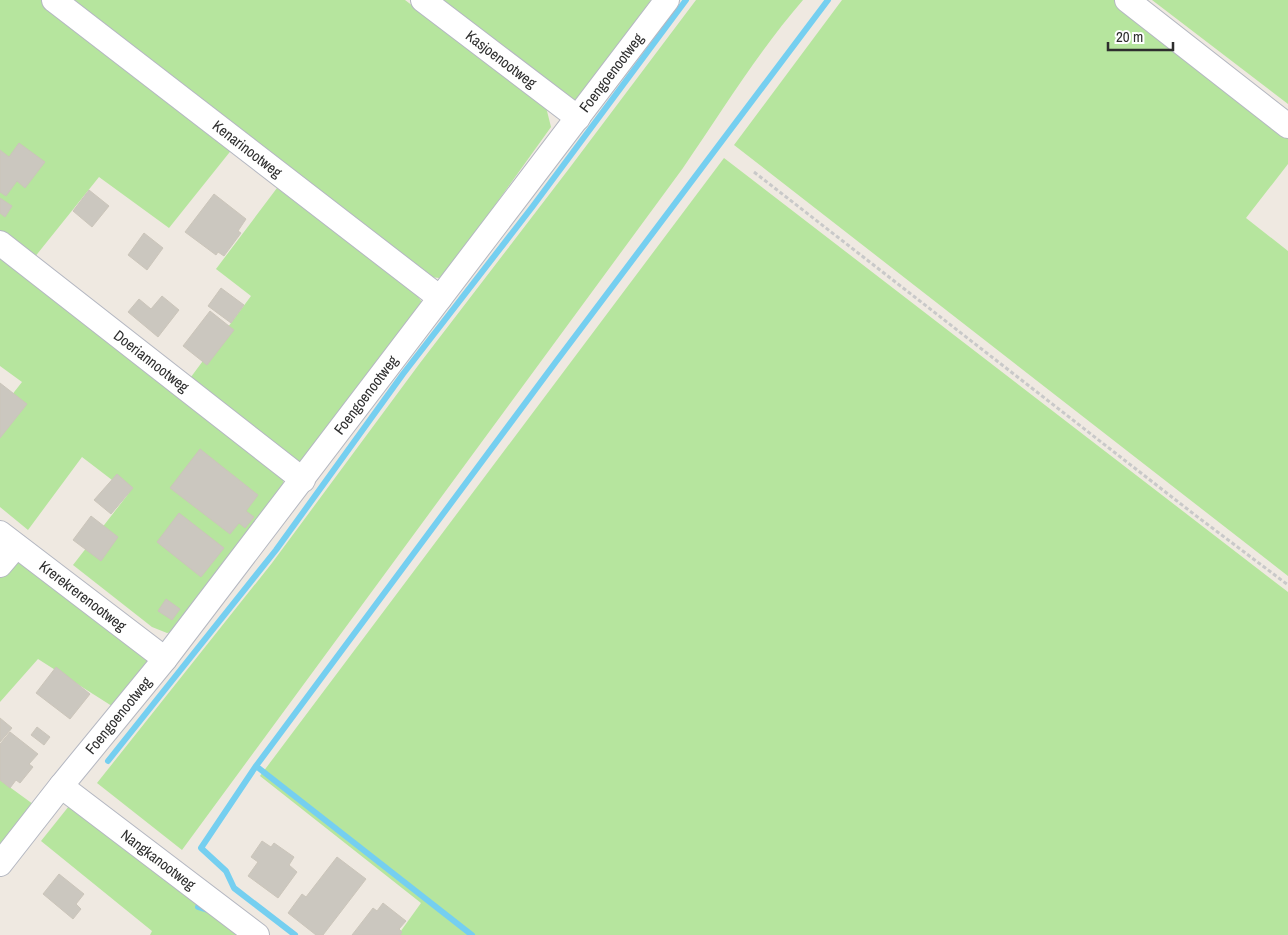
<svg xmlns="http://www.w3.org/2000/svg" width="1288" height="935" font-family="'Archivo Narrow',sans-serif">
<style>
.green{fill:#b6e59e}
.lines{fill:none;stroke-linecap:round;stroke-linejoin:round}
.stream{stroke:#75cff0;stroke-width:6}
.building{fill:#cbc7bf;stroke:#cbc5ba}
.minor-casing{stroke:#b4b7c1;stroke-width:26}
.path{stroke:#c9c9c9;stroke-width:3;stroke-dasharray:4 2.5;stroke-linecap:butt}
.minor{stroke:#fff;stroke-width:24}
.labels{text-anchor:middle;stroke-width:5;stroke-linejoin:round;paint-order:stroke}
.street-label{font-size:15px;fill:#2e2e2e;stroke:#fff}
</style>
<rect width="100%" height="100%" fill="#efe9e1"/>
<path class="green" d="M0 0H41L233 148 169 228 99 177 34 258 0 231Z
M71 0H405L546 107 551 127 447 272 439 278 430 277Z
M436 0H651L575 102Z
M696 0H803C758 52 722 111 683 168L182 850 97 783 272 563 420 363 568 170Z
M842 0H1125L1288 123V164L1246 218 1288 251V576L734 145Z
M1152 0H1288V104Z
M724 158 1288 592V935H398L421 903 260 776Z
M277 188 416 294 422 302 415 314 304 464 291 460 188 381 251 296 216 269Z
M0 252 284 479 281 492 179 631 167 633 152 627 73 565 129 493 82 457 28 530 0 507V410L22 382 0 366Z
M32 553 150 663 115 708 38 659 0 702V571Z
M0 780 37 807 0 854Z
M69 806 245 935H150L152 931 41 841Z"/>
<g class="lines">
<path class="stream" d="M108 761 276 550 403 374 533 206 686 0
M256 766 201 848 226 871 234 888 295 935
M198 907 211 911
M472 935 256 766 555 363 828 0"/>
</g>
<path class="building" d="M19 143 45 162 25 188 17 181 6 196 0 192V150L9 157Z
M89 190 109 206 92 227 73 211Z
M214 194 246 219 238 231 241 233 224 256 218 252 216 255 185 232Z
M0 198 12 206 5 217 0 213Z
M144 233 163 248 147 270 128 255Z
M221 288 244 305 231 323 208 306Z
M162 296 179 310 158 337 128 312 139 299 151 309Z
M210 311 234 330 207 365 183 346Z
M0 383 27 404 0 438Z
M200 449 258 495 246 511 254 517 245 528 239 523 230 534 170 488Z
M117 474 133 488 111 514 94 500Z
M179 513 224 548 201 577 157 542Z
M91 516 118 537 101 561 73 540Z
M166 599 180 609 172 620 158 611Z
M56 667 90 694 70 719 36 693Z
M0 718 12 728 0 742Z
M37 727 50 737 44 745 31 735Z
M10 732 38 754 29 764 33 767 20 783 16 780 10 788 0 780V744Z
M262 841 271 847 274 843 294 857 289 865 297 872 278 898 248 876 258 862 251 857Z
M337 857 366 879 323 935H316L288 913 302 894 306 897Z
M59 874 84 894 76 904 81 909 73 919 43 894Z
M383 903 406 921 399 929 402 932 400 935H352L373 908 377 911Z"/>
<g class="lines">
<g class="minor-casing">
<g id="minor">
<path id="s1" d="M54 0 440 298"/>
<path id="s2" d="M423 0 578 118"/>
<path d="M1127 0 1288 126"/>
<path id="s3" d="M0 243 303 480"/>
<path id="s4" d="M0 533 165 659"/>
<path d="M0 565 16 546"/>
<path id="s5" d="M61 786 257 935"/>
<path id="s6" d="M0 864 61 786 165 659 667 0"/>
</g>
</g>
<path class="path" d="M754 172 1195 515 1288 585"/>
<use href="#minor" class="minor"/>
</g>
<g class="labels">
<g class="street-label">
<text dy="5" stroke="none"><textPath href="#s2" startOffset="98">Kasjoenootweg</textPath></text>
<text dy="5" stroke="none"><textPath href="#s6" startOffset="1000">Foengoenootweg</textPath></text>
<text dy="5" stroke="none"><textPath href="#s1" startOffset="244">Kenarinootweg</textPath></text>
<text dy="5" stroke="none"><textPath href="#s3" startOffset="192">Doeriannootweg</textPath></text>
<text dy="5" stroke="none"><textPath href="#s6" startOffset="595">Foengoenootweg</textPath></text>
<text dy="5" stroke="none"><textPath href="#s4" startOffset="104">Krerekrerenootweg</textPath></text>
<text dy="5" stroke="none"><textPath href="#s6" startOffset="190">Foengoenootweg</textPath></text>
<text dy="5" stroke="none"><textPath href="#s5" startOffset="122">Nangkanootweg</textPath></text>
</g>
</g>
<path d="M1108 42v8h65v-8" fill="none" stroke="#2e2e2e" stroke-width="2.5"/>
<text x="1116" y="42" font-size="15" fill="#2e2e2e" stroke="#ffffff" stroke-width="4" paint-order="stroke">20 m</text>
</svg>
